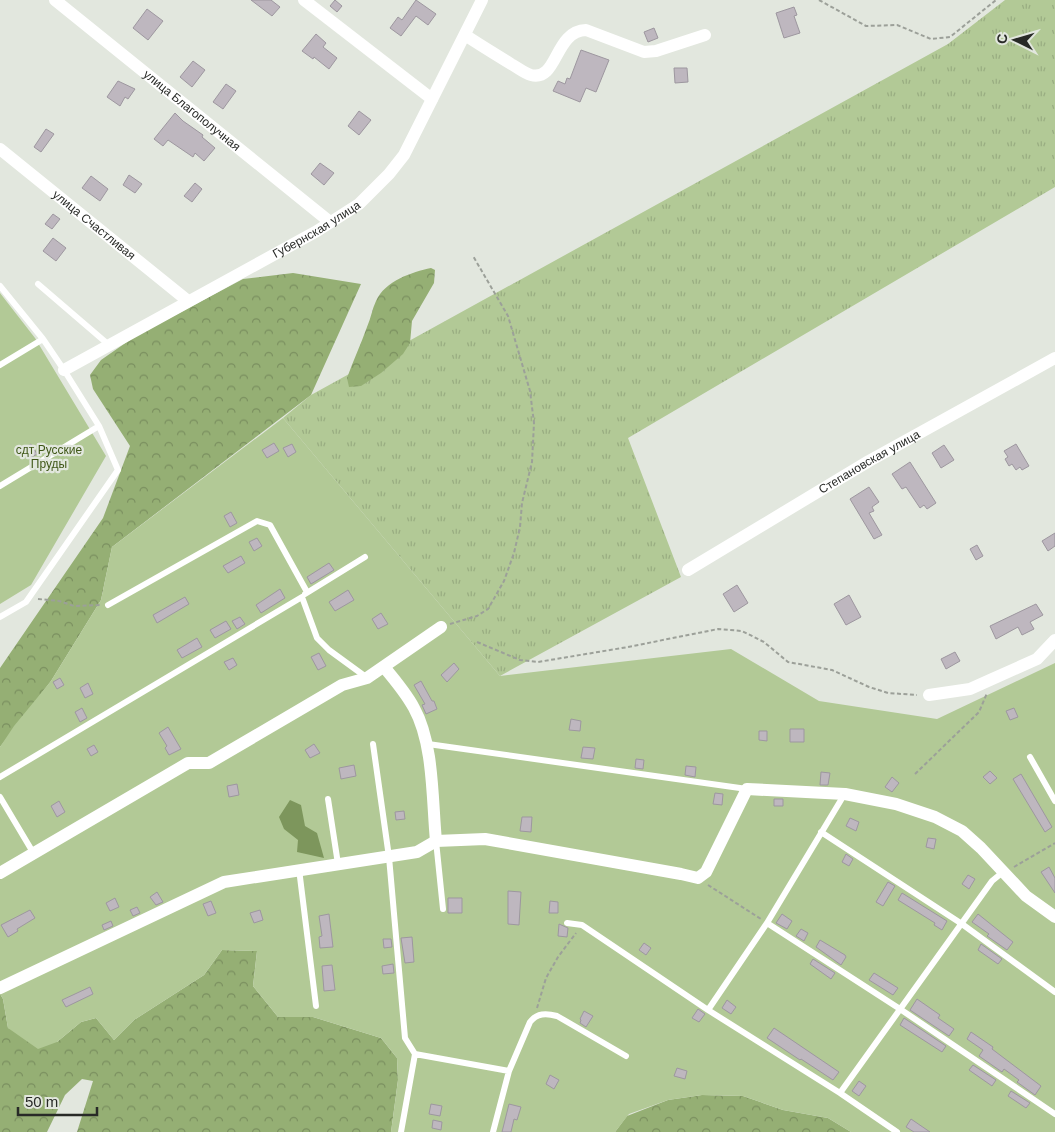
<svg xmlns="http://www.w3.org/2000/svg" width="1055" height="1132" font-family="Helvetica,sans-serif">
<style>
.grass{fill:url(#grass-tufts)}
.forest{fill:url(#forest-crowns)}
.garden{fill:#b2c996}
.water{fill:#7d965c}
.building{fill:#beb7bf;stroke:#9d979f}
.lines{fill:none;stroke-linecap:round;stroke-linejoin:round}
.path{stroke:#9ca099;stroke-width:2;stroke-dasharray:4 2.5;stroke-linecap:butt}
.lane{stroke:#fff;stroke-width:6}
.street{stroke:#fff;stroke-width:12}
.labels{text-anchor:middle;stroke-width:4.5;stroke-linejoin:round;paint-order:stroke}
.street-label{font-size:12px;fill:#282a27;stroke:#e2e7de}
.park-label{font-size:12px;fill:#3f5717;stroke:#e2e7de}
</style>
<defs>
<pattern id="grass-tufts" width="24" height="20" patternUnits="userSpaceOnUse" patternTransform="scale(1.25)"><rect width="24" height="20" fill="#b2c996"/><path d="M3 7l-1-3M5 7V3M7 7l1-3M15 17l-1-3M17 17v-4M19 17l1-3" fill="none" stroke="#99ad81"/></pattern>
<pattern id="forest-crowns" width="20" height="18" patternUnits="userSpaceOnUse" patternTransform="scale(1.25)"><rect width="20" height="18" fill="#95af74"/><path d="M2 6a3 3 0 1 1 6 0M12 15a3 3 0 1 1 6 0" fill="none" stroke="#7a8f5f"/></pattern>
</defs>
<rect width="100%" height="100%" fill="#e2e7de"/>
<path class="grass" d="M1005 0H1055V187L628 438 681 577 500 676 283 418 311 395 948 44Z"/>
<path class="forest" d="M431 268 435 270 434 283 412 321 410 343 403 354 381 373 361 386 349 387 347 378C353 361 361 344 367 327 371 318 372 309 376 301 385 281 412 272 431 268Z
M293 273 361 284 311 395 112 547 101 600 51 681 0 747V668L103 518 130 446 93 389 90 375 101 360 134 337 243 279Z
M222 950 257 951 253 986 278 1017H313L381 1038 397 1058 398 1080 391 1132H77L93 1081 82 1079 65 1095 47 1132H0V994L3 999 8 1028 57 1042 81 1022 96 1018 114 1040 134 1020 204 975Z
M702 1095 743 1096 783 1110 828 1118 851 1132H615L627 1116 668 1100Z"/>
<path class="garden" d="M0 293 35 338 106 456 31 585 0 604Z
M283 418 500 676 731 649 819 701 937 719 1055 663V1132H851L828 1118 783 1110 743 1096 702 1095 668 1100 629 1114 615 1132H391L398 1080 397 1058 381 1038 313 1017H278L253 986 257 951 222 950 204 975 134 1020 114 1040 96 1018 81 1022 57 1042 38 1049 8 1028 3 999 0 994V747L14 726 51 681 101 600 112 547Z"/>
<path class="water" d="M290 800 301 805 305 826 317 833 324 858 297 852 298 840 284 829 279 817Z"/>
<path class="building" d="M251 0H271L280 7 272 16Z
M335 0 342 6 337 12 330 6Z
M416 0 436 14 428 25 416 16 401 36 390 28 398 17 402 20Z
M794 7 797 15 794 16 800 33 784 38 776 13Z
M147 9 163 21 148 40 133 28Z
M654 28 658 38 648 42 644 32Z
M316 34 326 43 323 47 337 58 329 69 314 57 313 59 302 51Z
M581 50 609 60 596 92 586 88 580 102 553 91 558 81 565 84 567 78 570 79Z
M193 61 205 70 192 87 180 77Z
M674 68H687L688 82 675 83Z
M118 81 135 89 128 99 125 97 120 106 107 97Z
M226 84 236 91 223 109 213 102Z
M359 111 371 120 359 135 348 126Z
M175 113 183 121 203 135 202 137 215 148 204 161 195 153 193 157 168 140 163 146 154 139Z
M46 129 54 134 41 152 34 147Z
M320 163 334 173 324 185 311 174Z
M129 175 142 184 135 193 123 185Z
M91 176 108 189 100 201 82 188Z
M195 183 202 189 192 202 184 196Z
M53 214 60 219 52 229 45 224Z
M53 238 66 248 56 261 43 251Z
M274 443 279 451 267 458 262 450Z
M31 444 37 454 29 459 23 449Z
M292 444 296 452 288 457 283 448Z
M1016 444 1029 466 1022 470 1020 467 1016 470 1012 464 1009 466 1005 459 1008 457 1004 451Z
M944 445 954 460 941 468 932 453Z
M910 462 936 503 927 509 924 505 920 508 906 487 902 489 892 474Z
M869 487 879 502 872 507 874 511 869 513 882 535 874 539 850 499Z
M231 512 237 523 230 527 224 516Z
M1055 533V546L1048 551 1042 541Z
M257 538 262 546 254 551 249 542Z
M977 545 983 556 976 560 970 549Z
M241 556 245 563 228 573 223 566Z
M329 563 334 570 311 584 307 577Z
M737 585 748 603 734 612 723 594Z
M280 589 285 598 261 613 256 605Z
M348 590 354 600 335 611 329 602Z
M849 595 861 617 846 625 834 604Z
M185 597 189 604 157 623 153 615Z
M1036 604 1043 615 1030 622 1034 629 1022 635 1018 627 996 639 990 626Z
M381 613 388 624 378 629 372 619Z
M240 617 245 624 237 629 232 621Z
M226 621 231 629 215 638 210 630Z
M197 638 202 647 182 658 177 650Z
M955 652 960 661 946 669 941 659Z
M319 653 326 666 318 670 311 657Z
M233 658 237 665 229 670 224 662Z
M454 663 459 669 447 682 441 675Z
M60 678 64 685 57 689 53 682Z
M421 681 432 701H434L437 709 426 714 422 705 425 704 414 685Z
M88 683 93 694 85 698 80 688Z
M82 708 87 718 80 722 75 712Z
M1014 708 1018 717 1010 720 1006 711Z
M571 719 581 721 580 731 569 730Z
M168 727 181 749 169 755 165 748 167 746 159 733Z
M790 729H804V742H790Z
M759 731H767V741L759 740Z
M314 744 320 753 310 758 305 750Z
M94 745 98 752 91 756 87 749Z
M583 747 595 748 593 759 581 758Z
M636 759 644 760 643 769 635 768Z
M354 765 356 776 341 779 339 768Z
M686 766 696 767 695 777 685 775Z
M990 771 997 778 990 784 983 777Z
M821 772 830 773 828 785H820Z
M1021 774 1052 827 1045 832 1013 779Z
M892 777 899 783 892 792 885 787Z
M237 784 239 795 229 797 227 786Z
M715 793 723 794 722 805 713 804Z
M774 799H783V806H774Z
M59 801 65 812 57 817 51 806Z
M404 811 405 819 396 820 395 812Z
M522 817H532L531 832 520 831Z
M850 818 859 822 856 831 846 826Z
M928 838 936 839 934 849 926 847Z
M846 854 853 859 849 866 842 862Z
M1049 867 1055 878V893L1041 872Z
M968 875 975 879 969 889 962 884Z
M888 882 895 886 883 906 876 902Z
M508 891 521 892 519 925 508 924Z
M157 892 163 902 156 905 150 897Z
M902 893 947 921 942 930 934 925 935 923 898 900Z
M115 898 119 907 110 911 106 903Z
M448 898H462V913H448Z
M211 901 216 913 208 916 203 904Z
M550 901 558 902V913H549Z
M137 907 140 913 133 916 130 910Z
M30 910 35 918 17 929 18 931 8 937 1 925Z
M260 910 263 920 254 923 250 913Z
M329 914 333 947 320 948 319 937 322 936 319 916Z
M782 914 792 921 787 929 776 923Z
M978 914 1013 942 1007 950 987 936 989 934 972 922Z
M111 921 113 926 104 930 102 925Z
M559 924 568 928 567 937 558 936Z
M801 929 808 933 804 941 796 936Z
M412 937 414 962 405 963 401 938Z
M383 939H391L392 947 384 948Z
M820 940 845 955 846 957 841 965 816 947Z
M644 943 651 948 646 955 639 950Z
M981 944 1002 959 998 964 978 950Z
M813 959 835 973 831 979 810 964Z
M393 964 394 973 383 974 382 966Z
M332 965 335 990 324 991 322 966Z
M874 973 898 988 893 995 869 980Z
M90 987 93 994 66 1007 62 1000Z
M917 999 940 1015 938 1018 954 1029 949 1036 910 1010Z
M727 1000 736 1007 731 1014 722 1008Z
M698 1009 705 1014 699 1022 692 1018Z
M584 1011 593 1016 586 1027 580 1023 581 1020 580 1019Z
M904 1018 946 1046 942 1052 900 1025Z
M774 1028 839 1072 833 1080 801 1059 800 1060 767 1038Z
M971 1032 993 1047 992 1049 1041 1086 1035 1095 1017 1082 1019 1080 1004 1069 1002 1072 979 1056 983 1050 967 1039Z
M973 1065 996 1080 992 1086 969 1070Z
M677 1068 687 1071 685 1079 674 1076Z
M550 1075 559 1080 554 1089 546 1084Z
M859 1081 866 1086 859 1096 852 1091Z
M1011 1091 1030 1103 1026 1108 1008 1096Z
M431 1104 442 1106 440 1116 429 1114Z
M509 1104 521 1107 517 1120 514 1119 511 1132H502Z
M911 1119 930 1132H914L906 1127Z
M433 1120 442 1122 441 1130 432 1128Z"/>
<g class="lines">
<path class="path" d="M819 0 866 26 897 25 931 39 950 37 996 0
M38 599 59 601 74 606 100 605
M450 624 477 616 488 609 504 581 514 553 520 527 522 503 532 462 534 423 530 391 508 316 473 256
M477 642 520 660 538 662 628 647 718 629 742 631 764 642 788 662 832 670 869 687 888 693 917 695
M915 774 979 712 987 693
M1014 867 1055 843
M708 885 761 919
M537 1008 546 978 558 957 576 933"/>
<path class="lane" d="M38 284 109 345
M0 286 43 339 64 370 99 426 118 470 26 602 0 617
M0 365 43 339
M0 486 99 426
M305 594 365 557
M108 605 257 521 270 525 307 592
M373 744 389 857 405 1038 415 1054
M428 744 747 789
M1030 757 1055 801
M0 777 302 597 317 638 329 650 366 677
M0 797 34 854
M328 799 338 864
M821 832 962 924 1055 992
M436 841 443 909
M299 869 316 1006
M567 923 582 925 708 1010 767 923 844 795
M767 923 900 1009 1055 1114
M708 1010 840 1093 897 1132
M509 1071 530 1022C537 1013 546 1013 557 1016L626 1056
M840 1093 992 881 1003 872
M401 1132 415 1054 509 1071 493 1132"/>
<g class="street">
<path id="s1" d="M55 0 330 222"/>
<path d="M304 0 432 99"/>
<path d="M465 35C480 45 495 54 511 64 517 67 524 73 531 75 558 82 554 31 586 30L644 52 656 51 705 35"/>
<path id="s2" d="M0 149 188 301"/>
<path id="s3" d="M64 370 317 231 359 204 389 174 404 155 482 0"/>
<path id="s4" d="M688 570 869 461 1055 358"/>
<path d="M384 667C395 680 406 693 414 708 434 744 432 800 436 841"/>
<path d="M929 695 970 689 990 680 1037 659 1055 640"/>
<path d="M0 873 188 763H209L342 685 367 678 441 627"/>
<path d="M0 988 224 882 417 852 436 841 485 839 681 874 698 878 706 872 747 789 845 794 896 804 935 817 962 831 981 848 1026 896 1055 917"/>
</g>
</g>
<g class="labels">
<g class="street-label">
<text dy="4" stroke="none"><textPath href="#s1" startOffset="176">улица Благополучная</textPath></text>
<text dy="4" stroke="none"><textPath href="#s2" startOffset="121">улица Счастливая</textPath></text>
<text dy="4" stroke="none"><textPath href="#s3" startOffset="289">Губернская улица</textPath></text>
<text dy="4" stroke="none"><textPath href="#s4" startOffset="211">Степановская улица</textPath></text>
</g>
<g class="park-label">
<text x="49" y="454">сдт Русские<tspan x="49" dy="14">Пруды</tspan></text>
</g>
</g>
<g transform="translate(1015 40) rotate(275)" stroke="#e2e7de" stroke-width="4" paint-order="stroke">
<path d="M0-4L9 19L0 12L-9 19Z" fill="#282a27"/>
<text y="-8" font-size="14" font-weight="bold" text-anchor="middle" fill="#282a27">С</text>
</g>
<path d="M18 1107v8h79v-8" fill="none" stroke="#282a27" stroke-width="2.5"/>
<text x="25" y="1107" font-size="15" fill="#282a27" stroke="#e2e7de" stroke-width="4" paint-order="stroke">50 m</text>
</svg>
